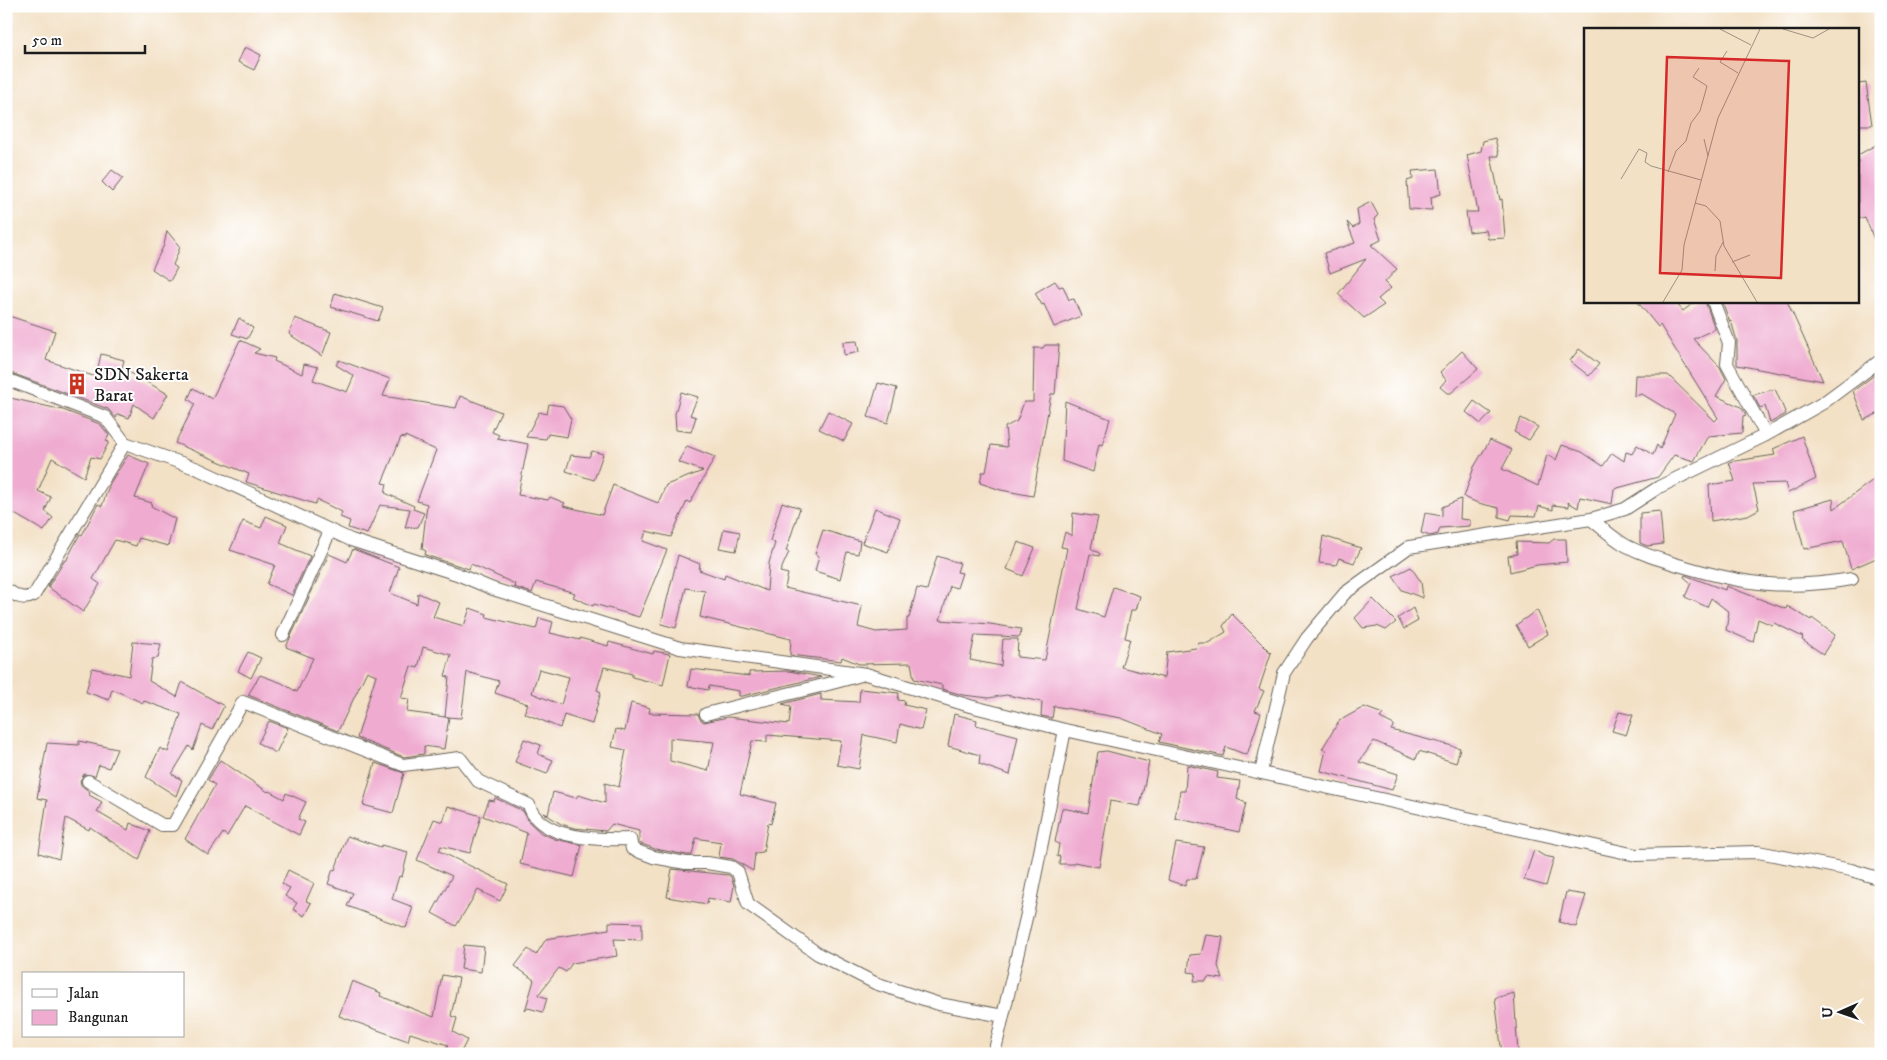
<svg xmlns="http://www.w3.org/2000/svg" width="1887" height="1060" font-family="'IM FELL DW Pica',serif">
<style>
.building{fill:#efabd0;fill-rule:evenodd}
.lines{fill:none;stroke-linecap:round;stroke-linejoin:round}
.street-casing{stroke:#676158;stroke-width:14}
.street{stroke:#fff;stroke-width:12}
.labels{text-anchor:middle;stroke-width:4;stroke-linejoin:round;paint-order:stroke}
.poi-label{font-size:18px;fill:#1c1c1c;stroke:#fff;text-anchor:start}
.inset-road{fill:none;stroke:#9d9282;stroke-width:1}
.view{fill:#d62828;fill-opacity:0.15;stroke:#d62828;stroke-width:2.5}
.inset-edge{fill:none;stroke:#1c1c1c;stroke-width:2.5}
</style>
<rect width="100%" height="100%" fill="#fff"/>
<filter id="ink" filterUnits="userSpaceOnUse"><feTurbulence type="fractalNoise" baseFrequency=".02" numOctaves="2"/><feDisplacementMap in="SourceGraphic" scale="10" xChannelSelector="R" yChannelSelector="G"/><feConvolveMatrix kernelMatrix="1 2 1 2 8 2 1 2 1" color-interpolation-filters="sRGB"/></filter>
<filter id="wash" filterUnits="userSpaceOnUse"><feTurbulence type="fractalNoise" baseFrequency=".0096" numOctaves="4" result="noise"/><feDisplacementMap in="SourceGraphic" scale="20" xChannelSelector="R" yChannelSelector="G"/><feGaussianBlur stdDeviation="1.12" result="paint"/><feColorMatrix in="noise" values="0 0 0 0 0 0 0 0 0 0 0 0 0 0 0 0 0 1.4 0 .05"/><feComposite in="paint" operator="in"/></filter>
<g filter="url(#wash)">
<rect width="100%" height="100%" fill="#f3e1c6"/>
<g id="blocks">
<path class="building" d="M245 47 261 55 254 70 238 62Z
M1866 83 1872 125H1858V84Z
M1495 138 1499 156H1491L1500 200 1502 199 1505 238 1488 239 1486 230 1469 232 1466 212H1478L1467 155 1481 151 1483 141Z
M1881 142V254H1880L1865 217 1858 219V155Z
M1438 169 1441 194 1431 197 1432 210 1409 209 1407 181 1413 179 1412 171Z
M112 170 123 178 112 192 102 182Z
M1371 202 1378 215 1374 219 1381 240 1371 245 1397 269 1385 282 1391 288 1378 299 1384 305 1364 318 1338 294 1366 259 1330 273 1324 253 1355 243 1347 222 1353 228 1359 224 1357 209Z
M167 231 180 247 173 265 177 268 170 281 152 269 164 245Z
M1055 281 1059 287 1063 286 1069 300 1074 299 1081 316 1054 327 1044 304 1042 305 1035 293Z
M335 293 383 308 378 321 331 307Z
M1637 301H1674L1683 311 1696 301H1705L1715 329 1693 339 1720 367 1726 379 1716 396 1741 407 1746 415 1743 416 1742 433 1708 436 1694 461 1674 455 1658 477 1614 489 1612 504 1580 497 1578 508 1568 502 1569 507 1553 505V510L1539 506 1536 516 1512 515 1510 520 1499 517V508L1478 503 1464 497 1474 467 1490 440 1512 450 1502 469 1538 486 1547 455 1556 460 1562 445 1582 452 1603 466 1612 453 1624 461 1626 452 1632 454 1637 445 1653 455 1657 445 1660 449 1675 414 1642 394 1634 396 1635 375H1668L1715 421 1718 418 1660 325 1658 327Z
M1722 301H1787L1823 381 1737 365V341L1731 321 1730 322Z
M6 315 55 331 46 360 96 377 101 354 124 360 122 368 168 394 154 418 134 404 129 418 118 414 116 418 108 409 6 371Z
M239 318 253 328 247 339 232 334Z
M295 318 331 332 322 356 289 334Z
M240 340 260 349 254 353 275 358 274 361 302 374 304 364 318 367 313 380 347 392 354 376 336 365 339 360 390 379 383 396 456 408 460 396 501 412 492 432 499 435 497 438 528 444 518 495 548 500 550 497 565 503 563 506 602 515 613 485 658 503 666 485 703 471 678 462 687 446 715 457 690 503 687 501 671 537 646 531 643 541 667 550 639 617 594 604 593 606 573 597 575 593 536 582 532 593 514 587 515 584 471 564 469 569 425 555 426 551 422 549 427 504 417 501 436 450 405 436V438L401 437 382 483 387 484 385 493 414 506 413 509 424 513 418 527 405 528 410 509 380 505 367 534 348 528 350 521 340 517 342 512 317 500 315 504 246 482 249 474 175 443 195 404 188 399 193 388 212 399Z
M857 341 859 352 844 355 843 342Z
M1045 345H1059L1055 394H1051L1033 496 1001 490 980 483 982 472H986L991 445 1007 447 1005 427 1017 421 1024 402H1033L1034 348H1043Z
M1579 349 1599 364 1589 376 1570 361Z
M1462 351 1478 369 1451 393H1447L1440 387 1446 380 1440 372Z
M1881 370V412L1864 420 1853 391Z
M878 383 897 388 888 423 868 417Z
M1775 389 1786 414 1770 423 1765 406 1760 408 1753 395Z
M681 392 698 397 690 415 696 417 691 432 676 430 675 414Z
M6 397 63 410 100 424 109 435 106 441 109 442 100 459 91 457 84 477 52 458 38 491 51 497 45 511 53 518 44 531 6 509Z
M1065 401 1110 419 1102 445 1099 444 1093 472 1062 461Z
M1474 401 1491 413 1481 424 1466 412Z
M549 404 563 406 571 419 567 437 548 434 546 439 526 437 539 412 547 414Z
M828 411 853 424 844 441 819 429Z
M1521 418 1538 427 1529 440 1514 432Z
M1802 436 1816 479 1788 493 1785 483 1753 484 1759 509 1748 515 1711 521 1709 485 1735 481 1729 462 1775 455 1773 449Z
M592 451 603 454 594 480 566 471 571 455 589 457Z
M128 455 149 464 135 498 152 503 151 506 175 519 168 546 139 538 136 546 115 540 93 579 100 584 83 612 48 587 65 560 66 561 80 534 82 535 98 504 102 506 110 483Z
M1881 474V556L1851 569 1843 541 1804 549 1794 510 1833 499 1834 509Z
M1461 499 1460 519 1470 520V526L1440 528 1438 534 1430 536 1421 533 1425 513 1442 516V507Z
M782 502 800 508 786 551 789 552 780 572 788 574 785 588 862 606 858 627 876 632 907 630V618H909L917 588 927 590 937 556 960 563 957 572 962 573 957 588 950 586 940 620 990 624 1021 629 1020 637 975 635 970 660 1001 666 1003 639H1018L1017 657 1045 660 1067 548 1061 547 1065 532 1072 536 1073 513 1098 517 1091 548 1100 554 1099 556 1090 554 1078 609 1104 617 1113 587 1140 596 1136 610H1131L1125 638 1130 639 1121 667 1164 678 1167 652 1196 648 1199 643H1208L1226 632 1223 626 1232 614 1271 653 1259 689 1264 691 1255 711 1261 713 1247 755 1226 747 1223 756 1159 742 1162 734 1121 718 1054 706 1052 718 1041 716 1042 702 1006 695 989 698 963 695 942 689V685L914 679 911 663 859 664 842 657 841 661 790 655 791 639 700 617 705 591 686 588 676 628 661 624 678 555 700 564 699 570 724 579 725 574 767 591 769 563 775 543 770 541Z
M875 508 900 518 888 552 862 543Z
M1660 511 1663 544 1647 546 1640 543V513Z
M266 516 287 525 280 543 310 556 292 595 267 584 275 565 230 550 243 521 261 528Z
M724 529 740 532 736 551 719 548Z
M823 530 860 541 858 554 847 552 840 579 815 571 819 556 815 554Z
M1323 536 1361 548 1354 563 1339 558 1336 565 1319 563Z
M1554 539H1566L1567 562 1537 565 1510 572 1508 556 1517 554 1516 542 1549 543Z
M1018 542 1035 548 1023 576 1007 569Z
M353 549 399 567 390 593 417 604 418 593 439 602 433 617 464 626 470 608 487 614 486 617 536 629 539 618 553 622 550 633 580 640V638L608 646 609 642 653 654 654 651 670 654 663 685 632 677V674L604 667 597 690 601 692 592 724 564 715 560 728 524 713 528 704 495 693 499 681 467 672 461 718 445 717H449L444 749 424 746V754L404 757 357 738 376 675 367 671 338 731 248 695 260 675 282 683 297 692 313 658 286 647 329 554 347 562ZM423 647 451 655 445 676 449 677 445 717 407 712 409 699 401 698 411 666 418 668ZM539 669 569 677 561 705 532 693Z
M1411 567 1421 582 1423 598 1402 590 1393 576Z
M1685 575 1725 590 1726 586 1786 609 1787 606 1811 620 1812 618 1835 635 1823 654 1802 640 1803 637 1774 623 1772 625 1758 619 1753 642 1726 630 1729 612 1711 598 1707 607 1685 597 1691 583 1684 577Z
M1373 599 1396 622 1386 630 1377 626 1363 628 1355 618Z
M1413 608 1418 621 1404 629 1398 618Z
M1537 610 1548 634 1528 646 1516 625Z
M133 642 161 644 158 658 152 659 149 681 177 697 182 682 224 706 212 730 202 725 193 750 189 746 172 774 182 780 176 796 146 777 160 748 168 752 181 714 144 701 143 703 112 689 109 700 86 692 92 668 129 676Z
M248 652 261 658 251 678 238 671Z
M691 669 749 676V672L789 671 821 677 742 696H739V691L709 686 708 690 688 686Z
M860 689 899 693 898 700 905 701 904 705 926 710 921 730 900 724 897 742 864 735 859 769 837 765 841 741 767 735V742L752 741 740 794 776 803 771 824 768 823 763 852 755 853 753 871 733 859 719 857 721 842 696 838 692 855H687L655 849 639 843V831L612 824 606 831 574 828 561 824 544 813 548 815 553 792 576 798 578 795 605 803V783L619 787 626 750 612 747 616 729 625 731 631 703 650 708 649 713 698 714 700 719 704 722 728 717 789 724 791 706 782 704 821 694V700L859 702ZM670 738 714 742 708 771 670 761Z
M1364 707 1383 714 1380 718 1394 725 1391 730 1460 748 1456 763 1419 751 1416 759 1374 741 1359 762 1398 774 1392 790 1321 771 1326 750 1322 749 1339 721Z
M1619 712 1633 715 1626 735 1612 731Z
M954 714 977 720 976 725 1018 736 1010 775 979 764 980 755 948 746Z
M269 721 288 728 276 753 258 743Z
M524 739 541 745 538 754 553 760 547 774 515 762Z
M79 741 117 749 109 768 99 765 95 776 84 774 80 781 81 785 90 792 89 795 102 802 97 812 128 830 130 823 150 831 139 860 90 827 89 830 66 818 59 859 39 853 47 800 37 798 47 743 79 745Z
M1107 751 1149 762 1140 806 1110 801 1099 867 1074 862V864H1059L1060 856 1057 857 1059 844 1055 842 1062 808 1088 813 1098 752Z
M220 760 268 792 269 791 284 799 286 793 306 802 298 819 305 822 299 835 245 806 227 836 223 833 208 855 185 839 215 785 208 780Z
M375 763 404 773 393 813 363 805Z
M1187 765 1218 772 1217 778 1240 781 1237 799 1246 803 1239 832 1175 818 1180 791H1185Z
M495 798 523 811 529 822 541 833 555 839 582 845 574 877 520 864 527 833 483 816 489 800 494 801Z
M448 806 481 816 470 853 441 846 439 851 508 884 500 901 478 890 456 926 432 913 452 876 417 860 434 819 443 822Z
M347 836 381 847V845L408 852 402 877 399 876 392 899 413 907 406 928 347 906 353 893 328 884 333 869 335 870Z
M1176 843 1204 847 1196 879H1187L1185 886 1168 880Z
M1534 850 1544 856 1554 858 1546 886 1524 880Z
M672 869 728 875 731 877 734 886 731 902 708 898 707 904 667 897Z
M288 870 314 883 306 901 311 903 304 916 293 909 297 903 285 896 290 888 282 884Z
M1566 892 1586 895 1576 927 1559 922Z
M609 922 642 923V940L614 939 617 956 572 963 566 972 559 968 538 995 547 998 543 1012 528 1008 525 1011 534 980 515 966 528 949 536 955 546 939 609 929Z
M1206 935 1223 937 1218 966 1223 979 1208 977 1206 981H1194L1196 973 1188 972 1190 955 1201 954Z
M464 945 484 947 481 972 461 969Z
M442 975 459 978 451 1016 457 1018 453 1032 467 1040 460 1054H444L448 1045 410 1033 408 1041 339 1016 352 981 381 993 380 996 434 1017Z
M1514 993 1518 1054H1502L1495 998Z"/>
</g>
</g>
<g filter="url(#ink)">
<use href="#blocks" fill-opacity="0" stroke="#676158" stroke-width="1"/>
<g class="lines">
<g class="street-casing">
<path id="street" d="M1713 301 1729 343 1727 364 1766 435
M6 379 105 417 125 443 198 469 351 540 457 574 493 589 680 648 866 674 970 706 1065 730 1636 855 1758 852 1851 870 1881 879
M1591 519C1602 528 1613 538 1625 545 1643 555 1662 560 1682 566 1746 585 1785 590 1852 579
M6 589C16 596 23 601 34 595L125 443
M283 635 330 531
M706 714C758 700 810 690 861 675
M1261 772 1284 673 1307 638 1345 593 1409 547 1591 519 1625 509 1659 487 1766 435 1823 403 1881 360
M88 781 162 825H173L243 702 403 765 460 758 478 781 529 805C539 840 601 840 630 839L632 849 653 857 686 863H707L731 867 738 872 748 904 818 954 875 983 939 1004 1003 1016
M994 1054 1030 901 1065 730"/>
</g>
<use href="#street" class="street"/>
</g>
</g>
<defs>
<g id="building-bare" transform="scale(1.725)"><path d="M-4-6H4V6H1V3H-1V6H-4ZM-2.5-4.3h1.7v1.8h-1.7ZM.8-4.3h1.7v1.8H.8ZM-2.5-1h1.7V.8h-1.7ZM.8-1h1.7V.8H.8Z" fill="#c8321e" stroke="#fff" stroke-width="2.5" paint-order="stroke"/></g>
</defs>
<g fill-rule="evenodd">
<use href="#building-bare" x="77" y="384"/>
</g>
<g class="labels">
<g class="poi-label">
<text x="94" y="380">SDN Sakerta<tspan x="94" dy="21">Barat</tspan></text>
</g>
</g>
<g transform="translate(1584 28)">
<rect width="275" height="275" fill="#f3e1c6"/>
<path class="inset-road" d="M136 1 167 17M199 1 229 10 245 1M143 23 136 34 154 45M120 111 124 128M84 144 92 123 102 113 107 95 116 83 123 58 109 49 115 40M37 151 55 121 63 125 61 134 67 138 117 152M111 175 122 178 136 193 140 218 173 274M148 234 166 227M131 243 132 228 139 214M79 274 98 242 100 217 134 90 176 1"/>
<path class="view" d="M83 29 205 33 197 250 76 245Z"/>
<rect width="275" height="275" class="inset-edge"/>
</g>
<rect width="1887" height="1060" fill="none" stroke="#fff" stroke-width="25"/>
<rect x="22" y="972" width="162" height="65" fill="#ffffff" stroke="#a4a4a4"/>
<rect x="32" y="989" width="25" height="8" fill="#ffffff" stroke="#a4a4a4"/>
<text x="68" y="998" font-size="15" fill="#1c1c1c">Jalan</text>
<rect x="32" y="1010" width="25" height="15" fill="#efabd0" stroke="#a4a4a4"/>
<text x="68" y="1022" font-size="15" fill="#1c1c1c">Bangunan</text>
<g transform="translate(1840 1012) rotate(268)" stroke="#ffffff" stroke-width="4" paint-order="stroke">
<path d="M0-4L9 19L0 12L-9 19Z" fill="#1c1c1c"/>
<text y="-8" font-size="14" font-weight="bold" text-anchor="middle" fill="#1c1c1c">U</text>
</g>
<path d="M25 45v8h120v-8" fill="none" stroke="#1c1c1c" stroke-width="2.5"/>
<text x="32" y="45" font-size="15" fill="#1c1c1c" stroke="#ffffff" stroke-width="4" paint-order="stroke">50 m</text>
</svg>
